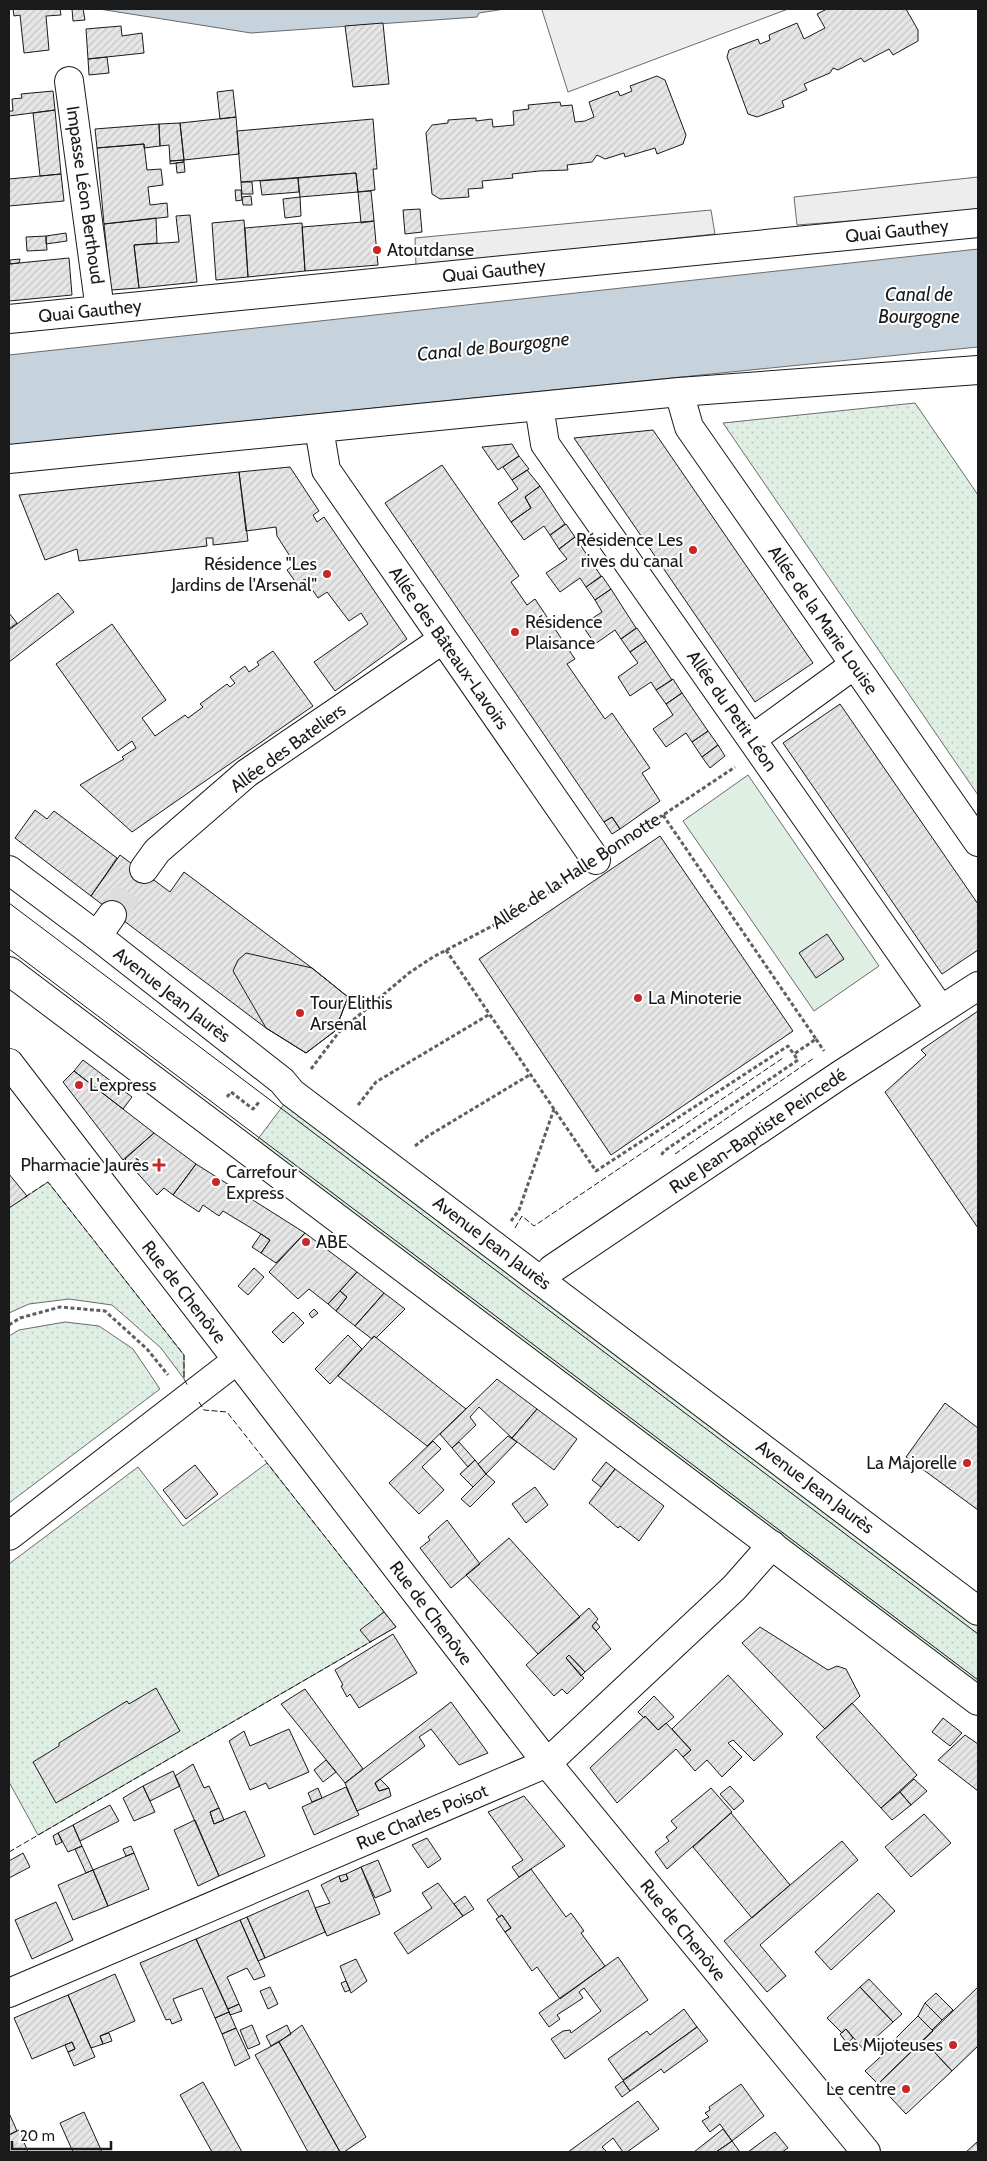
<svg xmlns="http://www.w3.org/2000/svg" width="987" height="2161" font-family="Cabin,sans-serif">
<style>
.grass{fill:url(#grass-dots);stroke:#6a6a6a}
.park{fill:#e0efe3;stroke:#6a6a6a}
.parking{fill:#ededed;stroke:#6a6a6a}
.water{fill:#c6d2dc;stroke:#6a6a6a}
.building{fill:url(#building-hatch);stroke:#1a1a1a}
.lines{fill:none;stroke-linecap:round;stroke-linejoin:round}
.minor-tunnel{stroke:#ddd;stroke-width:28;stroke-dasharray:28 14;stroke-linecap:butt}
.minor-casing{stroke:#1a1a1a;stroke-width:30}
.major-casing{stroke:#1a1a1a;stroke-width:30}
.path{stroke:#5f5f5f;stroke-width:3;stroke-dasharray:4 2.5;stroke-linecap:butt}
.minor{stroke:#fff;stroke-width:28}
.major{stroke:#fff;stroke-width:28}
.tram{stroke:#1a1a1a;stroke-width:1}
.fence{stroke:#1a1a1a;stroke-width:1;stroke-dasharray:6 2.5;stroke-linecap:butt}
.poi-dot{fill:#c62828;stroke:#fff;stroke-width:2}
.labels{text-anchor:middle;stroke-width:4;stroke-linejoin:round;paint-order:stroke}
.street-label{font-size:18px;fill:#1a1a1a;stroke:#fff}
.poi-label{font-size:18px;fill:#1a1a1a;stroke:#fff;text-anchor:start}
.water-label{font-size:19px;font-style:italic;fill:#1a1a1a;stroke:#fff}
</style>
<defs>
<pattern id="grass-dots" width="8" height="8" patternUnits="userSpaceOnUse" patternTransform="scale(1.25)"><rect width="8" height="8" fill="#e0efe3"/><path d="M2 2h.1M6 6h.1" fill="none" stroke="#c0ccc2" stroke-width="1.8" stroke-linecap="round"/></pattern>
<pattern id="building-hatch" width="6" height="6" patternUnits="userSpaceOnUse" patternTransform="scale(1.25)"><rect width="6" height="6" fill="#e6e6e6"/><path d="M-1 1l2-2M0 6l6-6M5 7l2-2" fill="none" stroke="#c5c5c5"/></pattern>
</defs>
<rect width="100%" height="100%" fill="#fff"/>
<path class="grass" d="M915 403 978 495V795L723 423Z
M285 1103 978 1626V1689L255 1143Z
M48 1182 184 1355V1379L161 1348 112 1305 69 1299 29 1304 9 1313V1208Z
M65 1322 99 1326 133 1349 160 1389 9 1503V1336L19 1330Z
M267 1463 396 1627 38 1835 9 1782V1564L138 1467 183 1526Z"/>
<path class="park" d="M748 775 879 966 814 1011 683 821Z"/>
<path class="parking" d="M544 9H788L568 92 542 10Z
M978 177V211L797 225 794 197Z
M711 210 715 234 416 266 415 238Z"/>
<path class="water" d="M99 9H505L479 13 477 17 251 33Z
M978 249V347L9 445V355Z"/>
<path class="building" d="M13 9H60L61 15 46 16 49 50 24 53 20 15 14 16Z
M72 9H83L85 20 73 21Z
M827 9H906L918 30V41L893 55 889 49 864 62 861 58 838 70 833 68 830 73 804 84 807 90 782 101 784 107 757 117 748 114 727 57 729 50 758 39 760 44 770 40 769 35 797 23 804 39 825 28 817 14Z
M383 23 389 84 353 87 345 26Z
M121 26 122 36 142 33 144 53 88 59 86 29Z
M107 57 109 73 89 75 88 59Z
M657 76 665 80 686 135 683 144 657 154 655 148 625 157 624 153 605 159 597 155 592 162 567 165 568 170 539 171 512 174 513 178 482 181 483 188 468 189 469 197 440 199 432 194 426 133 432 125 448 123V120L476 118V121L492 119 493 127 514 125 513 111 529 109 528 105 560 102 561 106 572 105 575 122 585 121 594 117 589 102 618 91 620 96 632 91 630 86Z
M233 90 236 117 220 119 217 92Z
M53 91 55 110 9 116V111H13L12 99 22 98 21 94Z
M55 110 61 174 40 176 33 113Z
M236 117 239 154 184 160 180 123Z
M373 119 377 169H373L375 190 358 192 356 173 241 182 237 131Z
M180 123 184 160 170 161 169 145 160 146 159 124Z
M159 124 160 146 144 148V144L97 148 95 129Z
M144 144 147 170 161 169 163 185 148 187 150 205 167 203 168 217 104 224 97 148Z
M184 160V162L170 164V161Z
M184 162 185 172 177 173 176 163Z
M356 173 358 192 300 197 298 178Z
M61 174 64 201 9 206V179Z
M298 178 299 192 262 195 260 181Z
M241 182H252L253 194H242Z
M235 190H241L242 200 236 201Z
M371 191 374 221 361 223 358 192Z
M251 196 252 205H243L242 197Z
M300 197 301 216 285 218 283 199Z
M420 209 422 232 405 234 403 210Z
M190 215 197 282 139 288 134 245 179 242 176 216Z
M156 218 157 243 134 245 139 288 111 290 104 224Z
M244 220 248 277 216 280 212 223Z
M374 221 378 265 305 271 302 227Z
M302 223 305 271 248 277 245 228Z
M66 233 67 241 46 244V236Z
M46 236 47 250 27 251 26 237Z
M69 258 72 295 9 301V264Z
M20 259 19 263 10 264V260Z
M653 430 813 663 755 702 574 438Z
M512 444 519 456 498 470 482 447Z
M519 456 529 469 512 480 503 467Z
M442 465 519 576 511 582 527 605 535 599 575 659 567 664 605 719 612 713 650 768 642 773 660 801 620 829 612 817 604 822 385 503Z
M290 467 319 511 313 515 317 522 324 517 407 639 335 691 314 662 368 624 361 613 349 621 327 592 318 598 305 579 297 584 287 570 295 564 277 536 276 527 246 531 239 472Z
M527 470 540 486 525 497 531 508 511 522 498 503 518 489 512 480Z
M239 472 248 541 213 545V538H206L207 546 79 561 77 549 45 560 19 495Z
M540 486 565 524 550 535 544 526 524 540 511 522 531 508 525 497Z
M566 524 575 537 559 549 550 535Z
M575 537 601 576 586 587 580 578 560 592 546 573 567 559 559 549Z
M602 576 611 589 595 600 586 587Z
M611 589 636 628 621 639 615 630 595 644 582 625 602 612 595 600Z
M58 593 74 612 9 662V630Z
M9 613 17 623 9 629Z
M112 624 166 700 142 718 155 736 185 715 188 718 203 707 200 704 227 684 230 687 235 683 230 677 245 666 249 672 259 665 257 662 273 651 313 706 132 832 80 785 124 759 122 757 136 748 132 741 118 751 56 664Z
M637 628 646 641 630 652 621 639Z
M646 641 672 680 656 690 651 682 630 696 618 677 638 663 630 652Z
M673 679 682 693 666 704 656 690Z
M682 693 708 731 692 742 686 733 666 747 653 729 673 715 666 704Z
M840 704 978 904V950L942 974 783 743Z
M708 731 718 745 702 757 692 742Z
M718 745 725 756 710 768 702 757Z
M35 810 47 819 54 811 117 858 91 896 15 838Z
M612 817 620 829 612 834 604 822Z
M660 836 793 1031 611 1155 479 959Z
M120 855 170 892 184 872 312 968 348 997 335 1031 306 1053 266 1028 91 896Z
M827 934 844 959 816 978 799 953Z
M246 953 312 968 348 997 335 1031 306 1053 266 1028 233 971 238 960Z
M978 1011V1228L885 1092 926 1055 921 1050Z
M83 1060 132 1097 123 1109 74 1071Z
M74 1071 154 1133 123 1160 63 1082Z
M154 1133 196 1164 173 1195 164 1188 157 1195 125 1159Z
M196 1164 305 1233 276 1263 261 1253 270 1240 261 1234 223 1211 219 1216 203 1205 199 1212 173 1195Z
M9 1174 27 1196 9 1208Z
M305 1233 357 1272 328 1304 309 1289 298 1299 269 1272Z
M261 1234 270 1240 261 1253 252 1247Z
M254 1268 264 1277 248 1295 238 1286Z
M357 1272 384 1293 355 1326 336 1311 347 1297 340 1291Z
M340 1291 347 1297 336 1311 328 1304Z
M384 1293 405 1309 376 1338 374 1336 372 1339 355 1326Z
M314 1309 318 1313 312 1318 309 1314Z
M293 1312 304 1323 283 1343 272 1332Z
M348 1335 362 1349 330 1384 315 1369Z
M374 1336 466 1409 427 1446 338 1376Z
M497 1379 537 1409 512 1438 479 1407 470 1417 476 1425 452 1448 440 1434Z
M945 1403 978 1428V1510L906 1457Z
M537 1409 577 1439 554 1470 512 1438Z
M508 1436 517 1442 486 1474 478 1464Z
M433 1441 441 1449 422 1467 444 1490 419 1514 389 1483Z
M459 1442 475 1460 468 1467 452 1448Z
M475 1460 486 1474 473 1487 460 1474Z
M606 1462 615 1469 601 1487 592 1480Z
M195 1465 218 1494 186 1519 163 1490Z
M615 1469 664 1506 639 1541 620 1526 618 1528 589 1503Z
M486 1474 495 1482 470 1507 461 1499Z
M535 1487 548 1505 526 1523 512 1504Z
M447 1520 480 1564 451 1588 420 1548 430 1540 428 1537Z
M509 1538 580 1617 538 1654 466 1575Z
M589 1608 598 1619 592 1626 611 1649 585 1672 569 1655 566 1658 584 1678 567 1694 562 1689 554 1696 526 1665Z
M384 1612 396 1627 370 1642 360 1630Z
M596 1622 600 1627 596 1631 592 1626Z
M760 1627 828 1670 837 1666 846 1669 860 1696 825 1729 742 1643Z
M393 1634 417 1673 359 1708 350 1694 347 1697 341 1686 343 1685 335 1670Z
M569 1655 585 1672 581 1676 566 1658Z
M728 1675 783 1734 754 1761 733 1740 728 1743 742 1757 722 1777 707 1760 695 1771 683 1757 691 1750 672 1729Z
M156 1688 180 1731 56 1803 33 1762 59 1746V1743L127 1701 129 1704Z
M305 1689 363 1769 345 1783 281 1704Z
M654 1696 674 1717 658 1730 645 1716 644 1718 638 1712Z
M451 1702 488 1753 459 1765 431 1729 419 1737 425 1746 375 1783 379 1791 389 1788 391 1796 357 1811 345 1783Z
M852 1703 917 1775 881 1808 816 1737Z
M645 1716 658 1730 666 1723 691 1750 683 1757 676 1749 617 1803 590 1768Z
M943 1718 962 1733 950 1746 932 1732Z
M289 1729 309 1772 269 1789 266 1783 250 1790 229 1741 244 1731 250 1746Z
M965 1735 978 1744V1791L938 1760Z
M326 1760 336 1772 323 1782 314 1770Z
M193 1764 204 1788 209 1786 219 1808 210 1812 214 1824 245 1811 265 1856 219 1876 175 1776Z
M173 1771 180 1786 150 1801 143 1786Z
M380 1779 389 1788 379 1791 375 1783Z
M914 1779 927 1791 911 1805 900 1792Z
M143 1786 155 1812 134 1821 123 1798Z
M730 1786 744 1801 734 1810 720 1794Z
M346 1787 359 1815 314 1835 302 1807Z
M318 1788 322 1798 312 1802 308 1793Z
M711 1788 732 1812 667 1869 655 1852 669 1841 666 1837 677 1828 671 1821Z
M900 1792 911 1805 892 1820 881 1808Z
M524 1796 565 1846 519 1877 512 1867 523 1860 488 1812Z
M110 1805 119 1821 80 1841 73 1825Z
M219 1808 224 1820 214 1824 210 1812Z
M731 1813 790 1885 752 1918 693 1847Z
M924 1814 951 1843 911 1877 885 1847Z
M195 1820 219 1876 198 1886 174 1830Z
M73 1825 82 1846 68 1852 58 1833Z
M58 1833 62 1842 56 1845 53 1836Z
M427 1838 441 1859 428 1868 412 1845Z
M842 1841 858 1860 760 1945 786 1976 767 1992 724 1941Z
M82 1846 93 1870 86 1873 75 1849Z
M131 1846 134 1853 126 1856 123 1849Z
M23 1853 30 1867 9 1878V1861Z
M134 1853 149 1889 108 1906 93 1870Z
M378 1860 391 1891 375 1898 361 1867Z
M361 1867 380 1914 327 1936 315 1908 330 1903 321 1885 339 1876 341 1882 348 1879 346 1874Z
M531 1869 566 1917 571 1913 584 1931 581 1933 605 1966 560 1999 537 1967 532 1971 505 1932 511 1928 502 1915 499 1917 487 1900Z
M93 1870 108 1906 73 1920 58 1885Z
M346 1874 348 1879 341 1882 339 1876Z
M438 1883 463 1916 408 1954 394 1933 432 1908 422 1893Z
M308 1890 325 1932 265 1958 247 1917Z
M878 1893 895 1911 831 1970 815 1952Z
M465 1896 474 1909 463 1916 454 1904Z
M56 1902 73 1940 32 1959 15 1920Z
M502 1915 511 1928 505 1932 496 1919Z
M247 1917 265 1958 258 1961 240 1920Z
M240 1920 265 1976 254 1980 247 1968 227 1977 239 2004 228 2009 196 1939Z
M196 1939 229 2012 215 2018 202 1988 173 1999 182 2020 172 2024 170 2019 166 2020 140 1963Z
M618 1957 648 2000 565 2059 551 2039 563 2031 570 2030 571 2033 601 2011 584 1988 579 1992 583 1998 557 2015 560 2019 549 2027 539 2013Z
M356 1959 367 1981 351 1993 340 1966Z
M115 1974 135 2021 100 2036 103 2044 91 2048 68 1995Z
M869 1979 902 2014 893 2022 860 1987Z
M346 1981 350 1990 345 1992 341 1983Z
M270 1987 278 2004 268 2009 260 1991Z
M860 1987 893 2022 863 2049 846 2029 842 2033 827 2018Z
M978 1987V2046L952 2071 923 2040Z
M936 1993 953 2010 942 2020 925 2003Z
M68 1995 95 2057 74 2066 68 2052 75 2049 72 2042 32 2059 14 2018Z
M925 2003 942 2020 932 2030 918 2016Z
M239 2004 242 2011 230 2015 228 2009Z
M684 2009 697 2027 623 2080 608 2059 647 2031 650 2035Z
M229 2012 236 2028 222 2034 215 2018Z
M918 2016 933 2031 878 2084 865 2071 888 2050 886 2048Z
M252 2025 260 2044 248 2049 240 2030Z
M287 2025 291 2034 271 2046 266 2036Z
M302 2025 366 2137 344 2152H340L279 2042Z
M697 2027 708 2041 664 2073 661 2069 630 2091 623 2081Z
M236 2028 250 2058 235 2066 222 2034Z
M846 2029 853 2038 847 2043 840 2034Z
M109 2033 112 2041 103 2044 100 2036Z
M923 2040 952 2071 906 2114 878 2084Z
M72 2042 75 2049 68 2052 65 2045Z
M279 2042 340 2152H308L255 2055Z
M623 2081 630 2091 622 2097 615 2087Z
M203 2082 242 2152H212L180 2095Z
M741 2084 764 2116 732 2141 720 2124 710 2132 702 2121 709 2117 705 2113 710 2110 709 2107Z
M638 2101 659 2129 627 2152H623L613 2138 602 2147 607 2152H568Z
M84 2112 102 2152H73L60 2123Z
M9 2113 17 2131 9 2135Z
M723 2129 732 2141 716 2152H694Z
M19 2130 28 2152H9V2135Z
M775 2132 788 2148 782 2152H748Z
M732 2141 740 2152H716Z
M977 2142 978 2152H966Z"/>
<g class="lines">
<path class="minor-tunnel" d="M112 915 144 869"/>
<g class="minor-casing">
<path id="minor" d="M69 81 100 310
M9 319 978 223
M679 392 689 427 978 842
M539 406 545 444 941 1010
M319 428 326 470 596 860
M9 459 679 392 978 370
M752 739 854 665
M144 869 157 851 247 773 442 640
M97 936 112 915
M9 1063 547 1763 866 2152
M542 1281 552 1269 840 1075 978 986
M9 1536 237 1360
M9 1993 547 1763 734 1588 772 1545"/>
</g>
<g class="major-casing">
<path id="major" d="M9 870 97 936 282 1081 292 1093 978 1611
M9 971 978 1701"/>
</g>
<path class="path" d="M663 815 816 1039 794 1054
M621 843 735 767
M446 950 596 1171 788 1046 798 1060 664 1151 660 1157
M816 1039 824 1051
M311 1069 339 1032 409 973 433 957 521 911 571 877
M227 1097 231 1092 253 1109 260 1101
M358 1105 376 1082 490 1014
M415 1146 428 1136 531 1074
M511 1221 519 1210 554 1109
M9 1325 20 1318 60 1307 105 1311 147 1349 168 1375"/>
<use href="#minor" class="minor"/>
<use href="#major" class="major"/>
<path class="tram" d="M9 903 978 1634
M9 949 978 1680"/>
<path class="fence" d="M675 1154 814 1058
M25 1197 48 1182 184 1355V1379L188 1386
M515 1228 522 1216 534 1226 783 1058
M199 1402 204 1410 227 1412 385 1613
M9 1852 372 1641"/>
</g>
<g class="poi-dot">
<circle cx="377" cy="250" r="5"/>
<circle cx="693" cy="550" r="5"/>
<circle cx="327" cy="574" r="5"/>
<circle cx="515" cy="632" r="5"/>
<circle cx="638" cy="998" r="5"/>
<circle cx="300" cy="1013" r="5"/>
<circle cx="79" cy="1085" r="5"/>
<path d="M156.5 1157.5h5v5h5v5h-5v5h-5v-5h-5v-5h5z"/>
<circle cx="216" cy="1182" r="5"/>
<circle cx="306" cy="1242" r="5"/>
<circle cx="967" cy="1463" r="5"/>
<circle cx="953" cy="2045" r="5"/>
<circle cx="906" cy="2089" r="5"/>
</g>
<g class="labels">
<g class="street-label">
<text transform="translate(85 195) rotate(82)" y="6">Impasse Léon Berthoud</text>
<text transform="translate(897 231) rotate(-6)" y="6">Quai Gauthey</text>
<text transform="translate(494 271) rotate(-6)" y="6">Quai Gauthey</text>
<text transform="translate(90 311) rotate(-6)" y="6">Quai Gauthey</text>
<text transform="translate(823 620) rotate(55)" y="6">Allée de la Marie Louise</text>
<text transform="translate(449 648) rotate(55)" y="6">Allée des Bâteaux-Lavoirs</text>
<text transform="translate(732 711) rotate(55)" y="6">Allée du Petit Léon</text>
<text transform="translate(288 748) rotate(-36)" y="6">Allée des Bateliers</text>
<text transform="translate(576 871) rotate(-33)" y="6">Allée de la Halle Bonnotte</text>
<text transform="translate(172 995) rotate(38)" y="6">Avenue Jean Jaurès</text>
<text transform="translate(758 1131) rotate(-34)" y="6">Rue Jean-Baptiste Peincedé</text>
<text transform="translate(492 1243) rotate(37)" y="6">Avenue Jean Jaurès</text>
<text transform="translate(184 1292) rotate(52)" y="6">Rue de Chenôve</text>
<text transform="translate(815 1487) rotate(37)" y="6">Avenue Jean Jaurès</text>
<text transform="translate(431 1613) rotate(53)" y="6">Rue de Chenôve</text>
<text transform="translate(422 1817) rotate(-23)" y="6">Rue Charles Poisot</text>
<text transform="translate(683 1930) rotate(51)" y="6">Rue de Chenôve</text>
</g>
<g class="poi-label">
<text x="387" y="256">Atoutdanse</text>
<text x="683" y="546" text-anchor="end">Résidence Les<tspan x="683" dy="21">rives du canal</tspan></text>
<text x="317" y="570" text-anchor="end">Résidence "Les<tspan x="317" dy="21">Jardins de l'Arsenal"</tspan></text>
<text x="525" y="628">Résidence<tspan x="525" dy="21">Plaisance</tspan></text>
<text x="648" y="1004">La Minoterie</text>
<text x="310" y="1009">Tour Elithis<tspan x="310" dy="21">Arsenal</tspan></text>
<text x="89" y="1091">L'express</text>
<text x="149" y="1171" text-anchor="end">Pharmacie Jaurès</text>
<text x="226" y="1178">Carrefour<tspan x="226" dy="21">Express</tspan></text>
<text x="316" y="1248">ABE</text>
<text x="957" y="1469" text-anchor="end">La Majorelle</text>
<text x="943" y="2051" text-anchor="end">Les Mijoteuses</text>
<text x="896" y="2095" text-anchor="end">Le centre</text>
</g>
<g class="water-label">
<text x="919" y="301">Canal de<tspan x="919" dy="22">Bourgogne</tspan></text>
<text transform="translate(493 346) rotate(-6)" y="7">Canal de Bourgogne</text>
</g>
</g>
<rect width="987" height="2161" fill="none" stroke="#1a1a1a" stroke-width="20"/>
<path d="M12 2141v8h99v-8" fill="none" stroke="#1a1a1a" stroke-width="2.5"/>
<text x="20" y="2141" font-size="15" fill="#1a1a1a" stroke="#ffffff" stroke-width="4" paint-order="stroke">20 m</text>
</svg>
